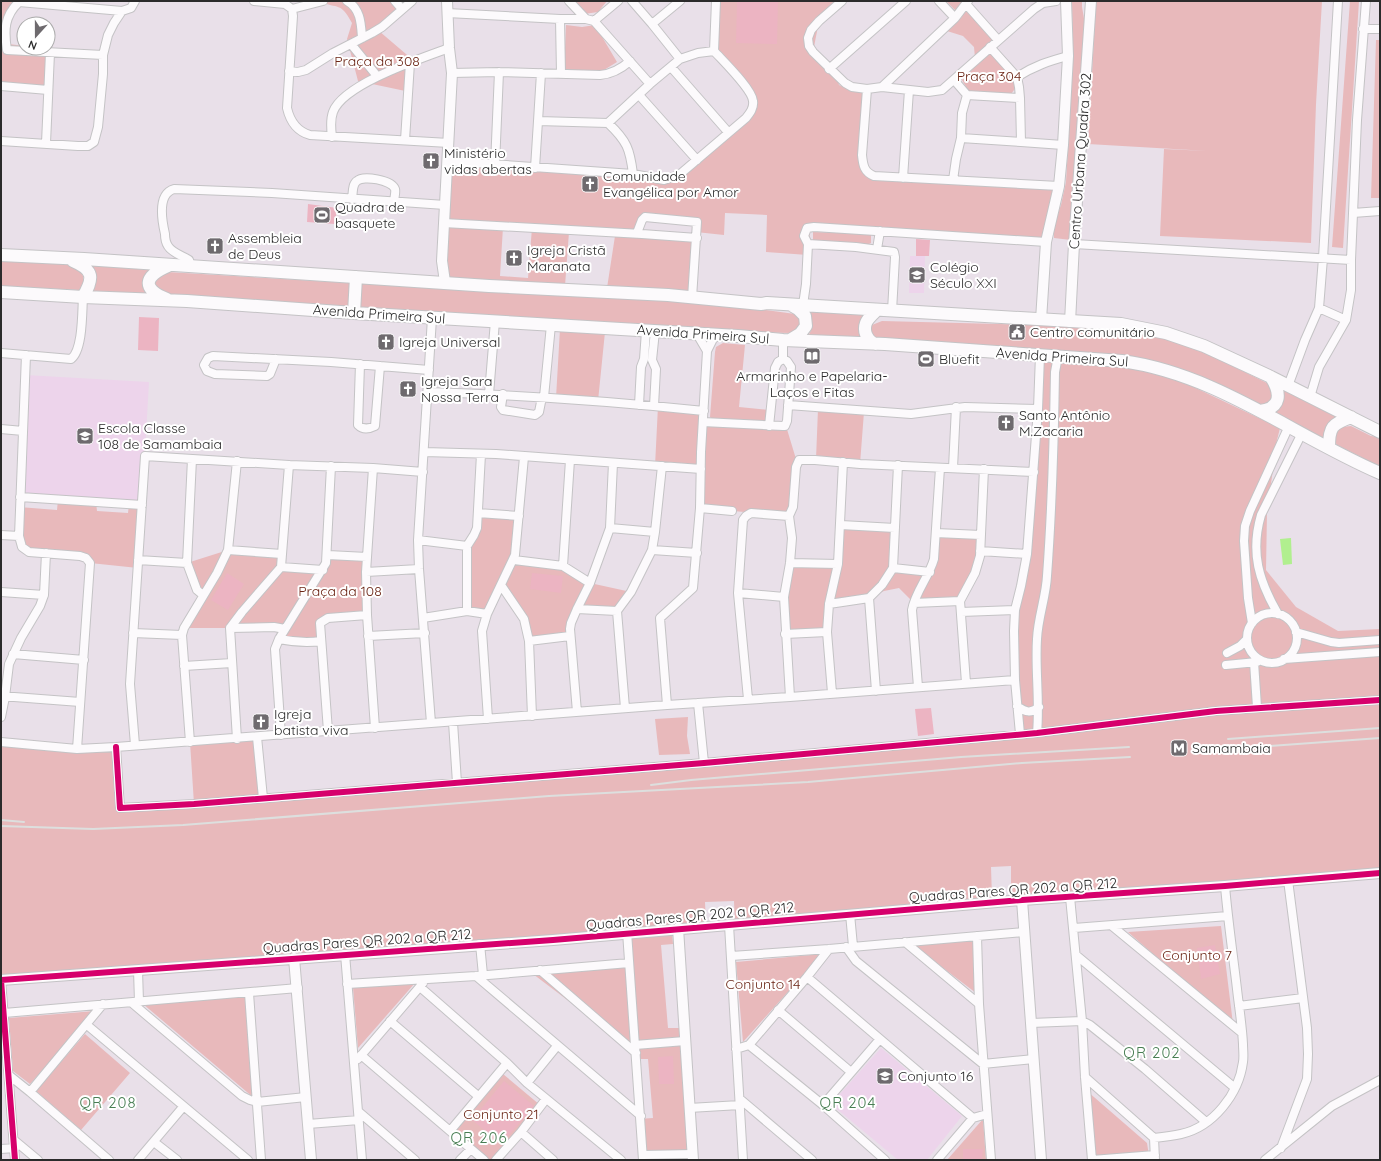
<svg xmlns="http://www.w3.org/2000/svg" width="1381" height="1161" font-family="Quicksand,sans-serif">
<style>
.education{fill:#edd4eb}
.green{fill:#e8b9bb;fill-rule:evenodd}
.pitch{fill:#ecb4c2}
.water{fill:#b1ef8f}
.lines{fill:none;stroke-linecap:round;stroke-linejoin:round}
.minor-casing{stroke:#c4c3c5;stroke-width:10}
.tertiary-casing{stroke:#c4c3c5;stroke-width:12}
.secondary-casing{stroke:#c4c3c5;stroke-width:14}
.minor{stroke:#fcfafc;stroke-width:8}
.tertiary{stroke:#fcfafc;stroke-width:10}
.secondary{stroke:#fcfafc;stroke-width:12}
.rail{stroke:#dddfde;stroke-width:2}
.cycleway-casing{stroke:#fff;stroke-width:8}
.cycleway{stroke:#d6006c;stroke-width:6}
.labels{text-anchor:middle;stroke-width:4;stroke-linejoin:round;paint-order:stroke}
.park-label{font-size:14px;fill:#6c2616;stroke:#fff}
.poi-label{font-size:14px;fill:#2b2b2b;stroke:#fff;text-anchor:start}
.street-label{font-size:14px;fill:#2b2b2b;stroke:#fff}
.neighbourhood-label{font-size:15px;letter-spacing:1px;fill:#487e53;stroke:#fff}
</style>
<rect width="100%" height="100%" fill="#e9e0e9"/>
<path class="education" d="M910 256H925L924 293H909Z
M25 375 149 382 142 505 20 497Z
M881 1048 962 1116 927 1160H898L831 1104Z"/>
<path class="green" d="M1 1H20L18 9 9 19V44L24 46V48H52L49 91 1 87Z
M319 1H400L402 3 379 31 413 60 410 92 358 81 347 39 352 23C340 1 339 10 319 1Z
M571 1H607L598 12 584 14Z
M716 1H842L819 21 813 52 837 77 839 85 852 91 867 89 863 141 867 172 1059 186 1048 242 810 229 808 255 766 252 767 215 725 213 724 235 696 232V224L643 219 642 234 569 232 565 286 440 282 449 163 664 180 679 175 746 118 753 100 714 51ZM503 227 532 228 528 278 500 276Z
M946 1H965L957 12Z
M1072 1H1082V7L1085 24 1071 240 1054 238V224L1061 205 1066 182 1073 60Z
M1096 1H1322L1316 104 1311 243 1160 236 1164 149 1208 151 1088 144Z
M1350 1H1359L1343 248 1332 247Z
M966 9 994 40 975 58 974 47 963 36 947 31 961 18Z
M566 25 582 27 595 25 617 62 599 73 564 71Z
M1376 40H1380V198H1371Z
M992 54 1017 82V86L1011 94 969 92 962 80 986 55Z
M813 232 871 234V243L867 245 813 242Z
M615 236 695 238 691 293 607 288Z
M1 260 66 263 82 272C84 280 85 284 79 290L1 286Z
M87 265 149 270 143 283 144 290 151 297 89 294C98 281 98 276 87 265Z
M167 272 350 283 349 310 163 294 155 284 156 279Z
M363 282 729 305 795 314 804 323 794 333 723 332 359 307 360 288Z
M804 310 866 315 867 341 806 339C815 326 814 322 804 310Z
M882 321 1039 325 1126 330 1170 339 1208 354 1267 383 1274 392 1267 408 1162 366 874 340 869 332 872 325Z
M560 329 605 332 598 401 556 398Z
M723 343 745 345 739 407 769 410 768 424 712 419 710 417 715 352 716 347Z
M1042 362 1078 365 1120 366 1162 372 1280 428 1277 440 1267 513 1266 570 1296 607 1338 631 1380 629V874L1011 896V866L991 867 992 898 735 923 734 901 705 902 706 925 1 978V742L116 748 120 808 194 804 190 742 257 737 263 798 1020 734 1013 647 1021 586Z
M1281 386 1340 416 1326 442 1268 413Z
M658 406 704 411 703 421 786 426 796 459 789 516 700 508 701 469 655 466Z
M818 409 864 412 860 464 816 459Z
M1351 426 1371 436 1380 437V469L1369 464 1361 457 1337 445 1334 440 1337 429 1342 427Z
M58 500 96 502 97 511 128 513 129 504 142 505 138 568 90 563 89 561 25 550 19 531V507L57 510Z
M478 513 519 516 514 560 563 566 590 583 631 592 617 611 577 609 570 636 529 641 524 619 501 585 487 614 467 611 470 543Z
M841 525 895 528 893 568 930 572 936 533 981 535 980 556 960 601 914 603 899 588 884 591 869 598 829 604 827 632 785 634 790 563 838 564Z
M228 550 282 554 281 567 323 570 328 555 367 557V615L320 623 321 641 279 639 285 629 244 628H184L203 595 187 563Z
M688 717 687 736 690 754 659 755 655 719Z
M1221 926 1233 1024 1128 932Z
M672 933 673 944 661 945 668 1028H679L680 1044 632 1049 533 974 625 967 632 1040 625 937Z
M975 938 976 993 913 945Z
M822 954 743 1042 736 962Z
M415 983 358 1048 353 987Z
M245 995 254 1098 143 1004Z
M95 1011 30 1084 13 1071 9 1018Z
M85 1034 130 1073 81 1130 36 1091Z
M680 1045 690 1152 640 1154 638 1119 653 1118 648 1059H634L633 1049Z
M503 1074 540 1105 493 1160H490L455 1130Z
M1087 1091 1147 1143 1149 1156 1093 1158Z
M983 1119 986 1160H947Z"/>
<path class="pitch" d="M737 1H778L777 44 736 43Z
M308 204 337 208 335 224 307 222Z
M916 239 930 240 929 256H916Z
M139 317 159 318 158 351 138 350Z
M227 573 244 584 228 610 211 600Z
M532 573 563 576 561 593 530 589Z
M931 708 934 734 918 736 915 709Z
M1215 945 1220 974 1201 979 1197 948Z
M673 1056 674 1084H659L658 1057Z
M504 1081 534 1106 501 1144 472 1120Z
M963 1149H983L982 1160H963Z"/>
<path class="water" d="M1291 538 1292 564 1283 565 1280 539Z"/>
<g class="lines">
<g class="minor-casing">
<path id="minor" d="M254 1 285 4 292 9 293 16 287 108C290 121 296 131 310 135L449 143
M347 1C361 9 361 24 362 38
M395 1 402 9
M569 1 586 19
M632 1 652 24 680 59
M842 1 819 21 811 30 808 38 809 46 813 52 845 83 852 87 867 89 862 155C863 165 864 172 874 176L1059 186
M939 1 955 18
M966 4 998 40
M292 9 323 1
M447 13 560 19H586L594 21 650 84
M560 19 561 74
M594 21 618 1
M652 24 680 1
M1363 29H1380
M351 44 377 76
M990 47 1017 77
M103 55 7 50C4 31 4 16 19 2L122 11
M671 67 728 132
M829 69 906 1
M289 71 298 72 306 70 333 53 372 33 382 27 412 1
M452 73 499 72 600 75C612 74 621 69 630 61
M954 80 967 95 1020 98 1019 87 1017 77C1034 66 1049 61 1068 56
M1 86 48 90
M882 87 955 18 968 1
M867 89 882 87 928 92 942 90 1034 9 1043 3 1056 1
M639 95 697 160
M1020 98 1021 142 1063 145
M538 121 541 73
M608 123C627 141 630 149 633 174
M332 137C331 129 330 120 333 112 343 84 422 58 449 48
M961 138 1021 142
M405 140 410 63
M1 141 78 146H88L94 142 98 127 103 74V55L108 35 114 23 122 11 131 8 135 1
M46 143 50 53
M448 161 633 174 664 180 679 175 746 118C750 113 754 108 753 101 752 89 723 61 714 51L716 1
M495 165 499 72
M535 168 538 121 608 123 650 84 680 59 698 53 714 51
M903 178 909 90
M953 180 956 159 961 138 962 113 967 95
M352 199C353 194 352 184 357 181 363 175 392 180 395 189 396 193 394 198 394 202
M1353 213 1380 211
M444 223 642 234 697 238
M637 233 642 220 645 217 697 222 692 298
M1074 244 1351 260
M877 249 880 231
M191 266 189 260C183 256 172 253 168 246 166 243 165 238 165 234 162 221 157 194 174 189L272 193 445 205
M803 305 806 284 808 244
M1319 308 1346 320
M892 311 895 257 894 252 856 247 808 244 804 236 807 228 814 227 1046 242
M697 334 707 351
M1 353 71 359C83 350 82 312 83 297
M26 355 19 536 22 547 29 552 80 556 86 558 90 563 77 749
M276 359 270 374 267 376 215 374 207 371 204 365 208 358 213 356 331 362 429 370
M783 359V340
M360 364 358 425C363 430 369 429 375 426L380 366
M1288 386 1305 340 1319 308 1323 258 1338 1
M428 392C520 395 612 401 704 411
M489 394 495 321
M503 394 501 407 503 410 535 415 539 412 542 397
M544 397 551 325
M1310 397 1319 367 1346 320 1351 290V260L1357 120 1366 1
M639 405 641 367 644 359 646 331
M788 405 911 414 965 407 1038 409
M654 406 656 369 652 360 655 331
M703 422 783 426H785L787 421 791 367 787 361 783 359
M769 426 775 368 778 362 783 359
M1 429 23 431
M424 452 496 454 701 469
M192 459 187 563 197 590 203 595
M570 460 563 566 590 583
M373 468 366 572 367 615 375 728
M953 468 956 407
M20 497 142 505
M700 508 732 511
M478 513 519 516
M841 525 895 528
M610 528 655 532
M936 533 981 535
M1 535 19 536
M418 540 467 546V611
M467 546 474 535 477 528 481 454
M228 550 282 554
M652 550 697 553
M980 551 1027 554
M328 555 367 557
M138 560 187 563
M514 560 563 566
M790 563 838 564
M281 567 323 570
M893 568 930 572
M366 572 419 569
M501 585 524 619 529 641 532 716
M1 592 44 595
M738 593 784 597
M914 603 960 601
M829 604 869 598
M577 609 617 611
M961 612 1015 610
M1247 638a25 25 0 1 1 50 0a25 25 0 1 1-50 0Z
M1278 614C1259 581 1250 553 1261 515L1302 433
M423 618 467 611 487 614
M1252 623 1248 598 1244 541 1245 526 1250 511 1289 426
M230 628 274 627 285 629
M1296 632 1331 642 1339 643 1380 640
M133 633 182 635
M785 634 827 632
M368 636 425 633
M279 639C294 642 306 643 321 641
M529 641 570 636
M1227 653 1240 646 1247 639
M13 654 84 660
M1284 659 1380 652
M1254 662 1257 707
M1226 665 1257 662
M184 666 232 663
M966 683 960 601 975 573 980 556 984 469
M918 687 912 610C915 592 929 577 934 559L940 468
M876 691 869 598 882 585 893 568 898 465
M832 693 827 632 829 604 838 564 843 462
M1 696 80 702
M790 697 784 597 790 563 792 538 789 516 793 507 796 467 799 460H815L860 464 1034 472
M748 699 738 593 743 520 746 516 751 513 789 516
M698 703 704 763
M667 705 660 618 693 588 700 508 701 452 707 351 715 335
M1017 706C1026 712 1030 714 1039 707
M625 708 617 611 631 592 652 550 655 532 662 466
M577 712 570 629 571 623 577 609 590 583 610 528 613 463
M1 717 5 697 9 664 21 638 40 606 44 595 46 553
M488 719 482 631 487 614 515 555 524 457
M453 722 457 783
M431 723 419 569 418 540 432 318
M328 731 320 623 328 618 367 615
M1037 733C1040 701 1035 670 1037 639 1038 617 1046 597 1047 576 1052 508 1054 440 1055 372L1058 356
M1020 734 1015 680 1014 631 1015 610 1021 586 1027 554 1038 409 1040 355
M281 735 275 649 279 639 326 563 331 466
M257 737 263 798
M237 739 230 628 242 612 281 567 289 465
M1 742 77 749 116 747 667 705 790 697 1015 680
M190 742 182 635 184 628 217 573 228 550 237 461
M135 745 130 684 145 456 289 465 373 468 423 472
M116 747 120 808 194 804 704 763 1037 733 1216 711 1380 700
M1070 897 1082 1021 1085 1077 1092 1160
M850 914 853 946
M729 925 743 1160
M1112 926 1242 1033
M1074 928 1228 916
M627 932 643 1160
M977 936 979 1004
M905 942 979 1004 991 1160
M480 944 483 975
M846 947 856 961 983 1064 1034 1059
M345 954 362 1160
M1076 955 1235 1088
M731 956 829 949 1024 932
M138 970 139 1002
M540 970 636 1053
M476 976 641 1116
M807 977 973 1118 987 1114
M1 980 15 1160
M347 984 476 976 629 963
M420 987 507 1063 527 1083 621 1160
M249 993 261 1160
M132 1003 242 1096 250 1100 257 1102 306 1097
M1239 1006 1303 998
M778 1010 851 1072
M4 1013 298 988
M390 1021 478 1096
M1031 1023 1082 1021 1090 1025 1145 1069 1206 1122
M87 1025 248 1160
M635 1045 685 1041
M749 1045 823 1105 885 1160
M736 1049 749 1045 807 977 829 949
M361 1055 484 1160
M358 1059 423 983
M10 1076 30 1092 109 1160
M1085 1077 1154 1138
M527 1083 557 1046
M30 1092 103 1004
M740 1099 812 1160
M823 1105 880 1039
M689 1108 740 1105
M359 1112 415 1160
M308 1124 359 1120
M450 1131 507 1063
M521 1132 553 1160
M14 1140 38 1160
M154 1142 177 1160
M1281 1148 1307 1079 1308 1054 1307 1028 1288 880
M1 1149 15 1148
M643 1155 693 1154
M138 1160 183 1107
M460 1160 471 1149
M496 1160 521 1132 546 1099
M937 1160 973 1118
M1092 1160 1155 1155
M1155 1160 1154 1138C1163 1137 1172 1136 1181 1134 1213 1127 1239 1094 1243 1062 1244 1056 1243 1050 1243 1044 1242 1025 1239 1007 1237 989 1233 955 1228 921 1225 886
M1265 1160 1332 1106 1380 1080"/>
</g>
<g class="tertiary-casing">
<path id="tertiary" d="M445 282 442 261 452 73 449 48 447 1
M1041 320 1046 242 1059 186 1063 145 1068 56 1066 1
M1070 322 1074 244 1091 1
M1022 900 1041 1160
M678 928 693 1160
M294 958 311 1160
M1 980 553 940 1022 900 1225 886 1380 873"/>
</g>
<g class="secondary-casing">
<path id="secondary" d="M1 255 84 259 489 286 668 295 761 304 767 303 1121 324 1166 333 1204 346 1271 377 1380 432
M73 261C94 270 94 278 83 297
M1 292 83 297 187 301 354 313 738 336 783 340 885 344 1122 361C1217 374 1294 436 1380 473
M167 299C141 289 144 276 168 266
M354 313 356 277
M790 340 800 334 806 326 805 316 798 309 791 305
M875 344C867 341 863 331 866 323 868 318 873 314 877 310
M1260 411C1282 408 1281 393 1271 377
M1329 447C1329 427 1332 424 1351 417"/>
</g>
<use href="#minor" class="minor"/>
<use href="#tertiary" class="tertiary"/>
<use href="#secondary" class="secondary"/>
<path class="rail" d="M1228 739 1380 728
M1229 749 1380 738
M651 785 691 780 961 757 1129 747
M1 820 24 822
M1 826 93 829 183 825 549 796 808 782 1022 763 1130 757"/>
<g class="cycleway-casing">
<path id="cycleway" d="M116 747 120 808 194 804 704 763 1037 733 1216 711 1380 700
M15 1160 1 980 553 940 1022 900 1225 886 1380 873"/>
</g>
<use href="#cycleway" class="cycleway"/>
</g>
<defs>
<g id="church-square" transform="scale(0.9)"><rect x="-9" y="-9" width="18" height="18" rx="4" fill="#6e6a6e" stroke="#fff"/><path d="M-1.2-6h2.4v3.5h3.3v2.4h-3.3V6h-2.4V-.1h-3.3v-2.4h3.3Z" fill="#fff"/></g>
<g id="stadium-square" transform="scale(0.9)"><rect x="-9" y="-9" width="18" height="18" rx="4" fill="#6e6a6e" stroke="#fff"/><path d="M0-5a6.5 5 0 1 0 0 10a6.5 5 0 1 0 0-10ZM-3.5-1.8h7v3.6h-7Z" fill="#fff"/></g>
<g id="school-square" transform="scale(0.9)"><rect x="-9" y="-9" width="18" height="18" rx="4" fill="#6e6a6e" stroke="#fff"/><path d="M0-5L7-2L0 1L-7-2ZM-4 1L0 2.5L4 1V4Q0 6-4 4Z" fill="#fff"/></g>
<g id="civic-square" transform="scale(0.9)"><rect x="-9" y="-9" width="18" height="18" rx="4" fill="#6e6a6e" stroke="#fff"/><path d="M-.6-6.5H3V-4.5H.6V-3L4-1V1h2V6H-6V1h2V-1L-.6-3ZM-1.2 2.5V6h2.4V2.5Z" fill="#fff"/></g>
<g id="library-square" transform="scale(0.9)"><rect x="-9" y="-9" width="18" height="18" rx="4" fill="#6e6a6e" stroke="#fff"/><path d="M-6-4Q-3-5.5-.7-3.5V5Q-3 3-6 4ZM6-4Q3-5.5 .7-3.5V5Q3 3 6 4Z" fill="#fff"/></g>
<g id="metro-square" transform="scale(0.9)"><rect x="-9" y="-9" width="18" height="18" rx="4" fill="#6e6a6e" stroke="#fff"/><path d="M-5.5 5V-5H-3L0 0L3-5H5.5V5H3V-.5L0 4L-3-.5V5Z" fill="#fff"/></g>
</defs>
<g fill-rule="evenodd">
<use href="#church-square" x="431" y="161"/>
<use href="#church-square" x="590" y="184"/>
<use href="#stadium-square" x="322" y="215"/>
<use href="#church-square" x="215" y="246"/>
<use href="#church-square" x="514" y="258"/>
<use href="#school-square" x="917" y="275"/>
<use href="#civic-square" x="1017" y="332"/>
<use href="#church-square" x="386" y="342"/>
<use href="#library-square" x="812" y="356"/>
<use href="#stadium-square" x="926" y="359"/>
<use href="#church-square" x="408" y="389"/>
<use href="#church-square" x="1006" y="423"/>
<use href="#school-square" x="85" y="436"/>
<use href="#church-square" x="261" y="722"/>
<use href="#metro-square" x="1179" y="748"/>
<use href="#school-square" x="885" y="1076"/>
</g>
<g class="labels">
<g class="park-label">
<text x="377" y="66">Praça da 308</text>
<text x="989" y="81">Praça 304</text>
<text x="340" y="596">Praça da 108</text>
<text x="1197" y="960">Conjunto 7</text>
<text x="763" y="989">Conjunto 14</text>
<text x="501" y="1119">Conjunto 21</text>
</g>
<g class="poi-label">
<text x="444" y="158">Ministério<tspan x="444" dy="16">vidas abertas</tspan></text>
<text x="603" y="181">Comunidade<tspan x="603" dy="16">Evangélica por Amor</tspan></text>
<text x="335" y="212">Quadra de<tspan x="335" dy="16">basquete</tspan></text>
<text x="228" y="243">Assembleia<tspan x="228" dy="16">de Deus</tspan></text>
<text x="527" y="255">Igreja Cristã<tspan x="527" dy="16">Maranata</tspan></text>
<text x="930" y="272">Colégio<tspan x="930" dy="16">Século XXI</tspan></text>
<text x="1030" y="337">Centro comunitário</text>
<text x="399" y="347">Igreja Universal</text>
<text x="939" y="364">Bluefit</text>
<text x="812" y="381" text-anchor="middle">Armarinho e Papelaria-<tspan x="812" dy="16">Laços e Fitas</tspan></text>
<text x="421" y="386">Igreja Sara<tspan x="421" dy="16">Nossa Terra</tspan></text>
<text x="1019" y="420">Santo Antônio<tspan x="1019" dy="16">M.Zacaria</tspan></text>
<text x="98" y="433">Escola Classe<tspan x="98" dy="16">108 de Samambaia</tspan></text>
<text x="274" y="719">Igreja<tspan x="274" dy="16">batista viva</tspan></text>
<text x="1192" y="753">Samambaia</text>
<text x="898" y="1081">Conjunto 16</text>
</g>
<g class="street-label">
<text transform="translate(1080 161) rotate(-86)" y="5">Centro Urbana Quadra 302</text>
<text transform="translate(379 314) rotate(4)" y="5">Avenida Primeira Sul</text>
<text transform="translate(703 334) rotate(4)" y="5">Avenida Primeira Sul</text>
<text transform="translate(1062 357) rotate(4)" y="5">Avenida Primeira Sul</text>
<text transform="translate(1013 890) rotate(-4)" y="5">Quadras Pares QR 202 a QR 212</text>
<text transform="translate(690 916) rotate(-5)" y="5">Quadras Pares QR 202 a QR 212</text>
<text transform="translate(367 941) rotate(-4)" y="5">Quadras Pares QR 202 a QR 212</text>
</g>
<g class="neighbourhood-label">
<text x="1152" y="1058">QR 202</text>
<text x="108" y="1108">QR 208</text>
<text x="848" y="1108">QR 204</text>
<text x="479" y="1143">QR 206</text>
</g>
</g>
<rect width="1381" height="1161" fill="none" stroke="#2b2b2b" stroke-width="4"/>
<g transform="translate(36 36) rotate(201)"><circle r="19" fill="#ffffff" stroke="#aaaaaa"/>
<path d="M0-3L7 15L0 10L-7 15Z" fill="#6e6a6e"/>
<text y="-6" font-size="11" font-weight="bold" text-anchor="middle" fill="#2b2b2b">N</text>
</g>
</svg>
